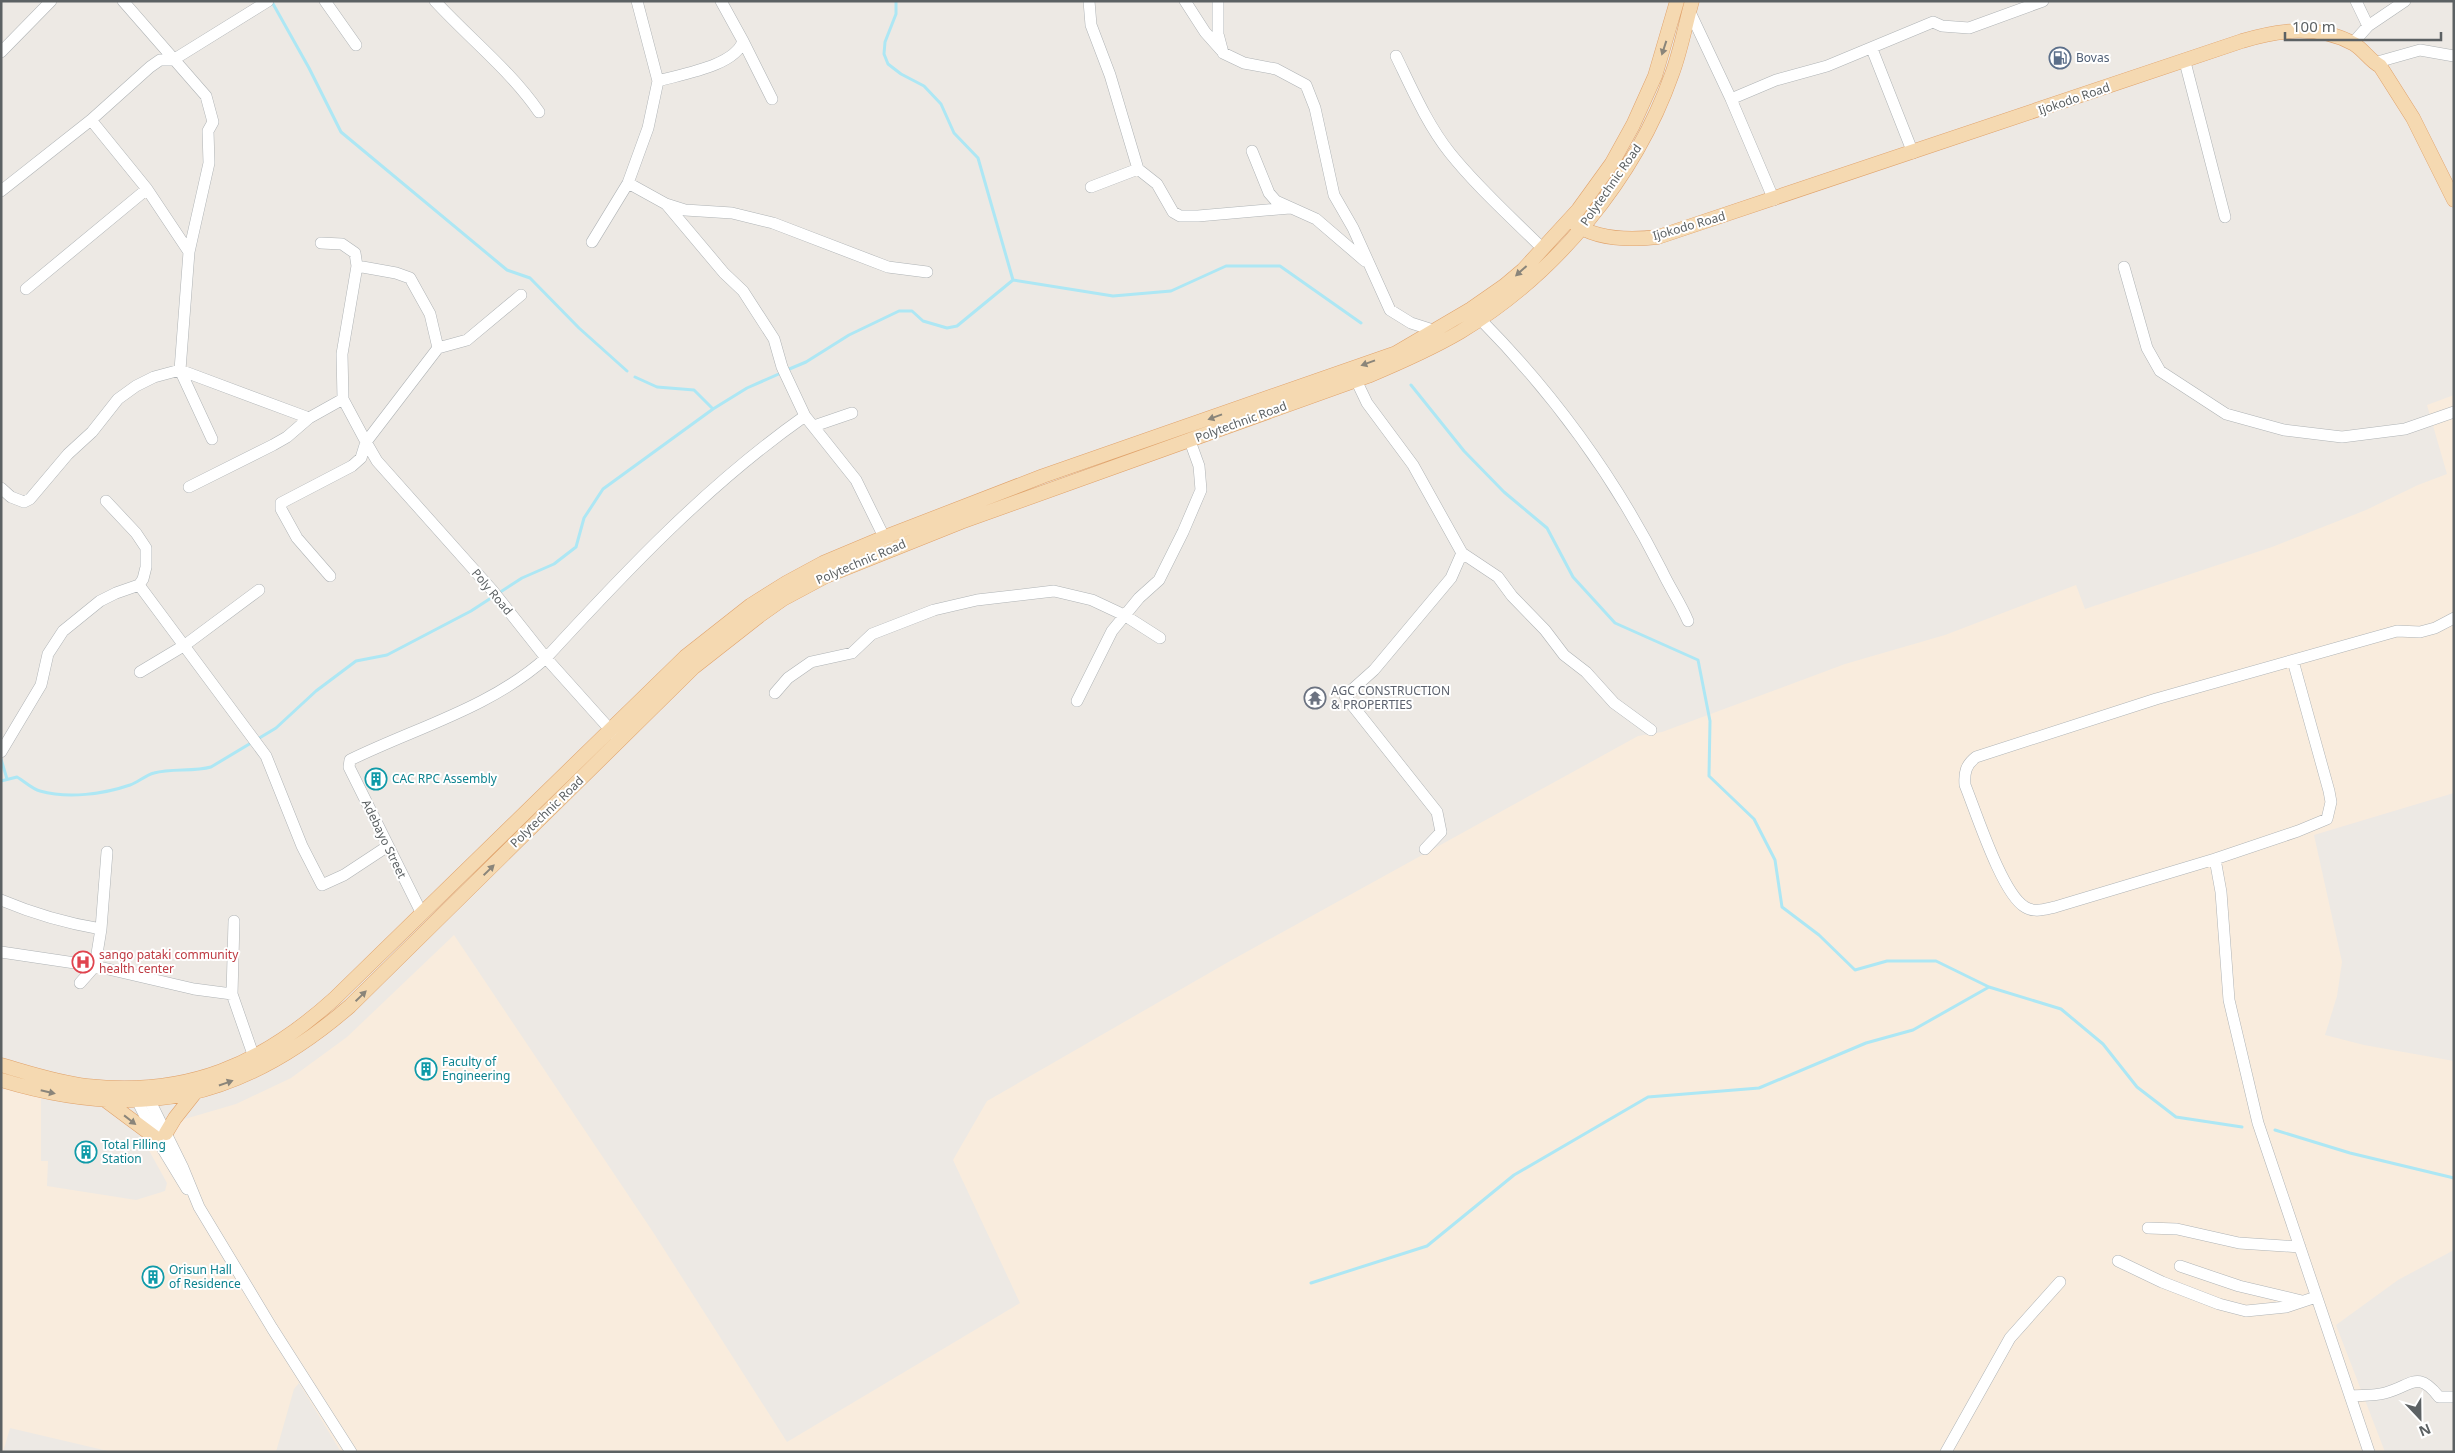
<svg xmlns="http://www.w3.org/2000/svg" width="2455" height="1453" font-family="'Noto Sans',sans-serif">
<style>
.commercial{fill:#f9ecdd}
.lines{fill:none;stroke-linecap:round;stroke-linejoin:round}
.stream{stroke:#ade7f4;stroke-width:3}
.minor-casing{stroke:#afb3b5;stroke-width:12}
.major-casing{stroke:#e0a26b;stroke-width:15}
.minor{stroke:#fff;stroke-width:11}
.major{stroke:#f5d9b1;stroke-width:14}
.oneway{fill:#8a857a}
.labels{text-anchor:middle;stroke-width:4;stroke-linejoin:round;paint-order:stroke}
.service-label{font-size:12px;fill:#4e5e75;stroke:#fff;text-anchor:start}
.street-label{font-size:12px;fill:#5c6163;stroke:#fff}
.worship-label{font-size:12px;fill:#5b616d;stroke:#fff;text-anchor:start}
.culture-label{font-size:12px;fill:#0d838f;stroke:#fff;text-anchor:start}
.health-label{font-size:12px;fill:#be3a42;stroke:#fff;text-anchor:start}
</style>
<rect width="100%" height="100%" fill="#ede9e4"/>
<path class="commercial" d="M2454 395V793L2314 835 2342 962 2337 996 2325 1035 2364 1045 2454 1061V1250L2398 1280 2336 1325 2385 1452H341L299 1383 294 1389 276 1452H112L10 1428 3 1452H1V1096L4 1087 41 1097V1161H48L47 1186 136 1200 165 1191 167 1183 146 1145 168 1134 171 1123 236 1104 291 1078 347 1037 454 935 653 1232 787 1442 1020 1303 953 1160 987 1101 1230 961 1638 736 1662 732 1845 664 1945 635 2076 585 2085 609 2272 547 2366 510 2418 485 2447 474 2427 405Z"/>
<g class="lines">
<path class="stream" d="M896 1V14L885 42 884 54 888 64 901 74 924 86 941 104 954 133 978 158 1013 280
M272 2 309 68 341 132 507 270 530 278 579 328 627 371
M787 370 806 362 849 335 899 311H912L923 321 947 328 957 326 1013 280 1113 296 1171 291 1226 266H1280L1361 323
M635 377 657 387 694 390 713 409
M1411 385 1464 451 1504 492 1547 528 1573 577 1615 623 1698 660 1710 721 1709 776 1754 819 1775 860 1782 907 1819 935 1855 970 1887 961H1936L1989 987 2061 1009 2103 1044 2137 1087 2176 1117 2242 1127
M1 759 7 779
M1 781 17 777C24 781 32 789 40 791 68 799 104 794 130 785 138 782 146 775 154 773 172 768 193 772 211 767L276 728 316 691 356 661 387 655 471 611 522 578 554 564 576 547 584 518 603 489 713 409 747 388 781 373
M2275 1130 2350 1153 2454 1178
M1311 1283 1427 1246 1514 1175 1648 1097 1759 1088 1866 1043 1913 1030 1989 987"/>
<g class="minor-casing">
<path id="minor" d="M123 1 206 96 213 122 208 131 209 163 189 252 180 370 212 439
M325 1 356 45
M435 1C470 39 510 70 539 112
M1089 1 1091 25 1110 75 1138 169 1157 184 1173 212 1180 216H1198L1290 208
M1185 1 1205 32 1221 50
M1218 1V34L1223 53 1244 63 1276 69 1306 85 1315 108 1334 195 1353 228 1390 310 1411 323 1436 331
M2356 1 2368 26
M1689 10 1731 99 1774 200
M743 41 772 99
M2353 43 2368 26 2405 1
M1872 49 1913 153
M1 52 51 1
M1396 56C1412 89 1427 124 1450 153 1478 188 1512 218 1543 249
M2185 62 2225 217
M2374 63 2420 50 2454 56
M658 81C682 74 735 66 743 41L721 1
M1731 99 1776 80 1827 66 1933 22 1942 26 1969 28 2043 1
M91 120 147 189 189 252
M1252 151 1269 193 1276 201 1316 219 1365 261
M628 183 666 204 724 273 743 291 774 339 782 367 805 416 856 480 890 549
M1091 187 1138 169
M1 191 91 120 150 67 160 60H173L268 1
M666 204 685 210 732 213 773 223 888 267 927 272
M592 242 628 183 648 128 658 81 637 1
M321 243 342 244 355 253 357 266 342 354 343 399 366 442 377 461 492 590 546 658 615 735
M357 266 396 273 410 278 430 314 438 348
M2124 267 2147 348 2160 371 2226 414 2284 430 2342 437 2405 429 2454 412
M26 289 147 189
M1480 319C1553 393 1615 478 1662 571 1670 588 1681 604 1688 621
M1356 380 1367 403 1413 465 1462 553 1498 577 1512 596 1545 630 1564 655 1586 672 1614 703 1651 730
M814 426 852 413
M189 487 273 445 287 437 309 418 343 399
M1 488 11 497 24 502 30 499 68 454 92 432 118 399 136 386 154 377 180 370 309 418
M330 576 297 538 281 509V503L352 466 361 458 366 442 438 348 467 340 521 295
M139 585 266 756 302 846 322 885 344 875 388 846
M140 672 185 645 259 590
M775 693 788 678 811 662 852 653 872 634 934 610 977 600 1054 591 1092 600 1124 615 1160 638
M1077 701 1112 631 1139 598 1159 580 1183 532 1201 490 1199 466 1190 441
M1 752 41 685 48 654 63 631 100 601 116 593 139 585 143 579 146 567V548L136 533 106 501
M1425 849 1441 832 1437 812 1345 696 1374 670 1451 578 1462 553
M2215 859 2298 831 2327 819 2331 802 2329 791 2293 661
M1 900C34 914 65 923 101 929
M422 914 349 767 350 760C415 728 490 708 546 658 626 571 707 485 805 416
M234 921 232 994 256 1063
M1 952 95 966 194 989 232 994
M80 983 95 966 101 929 107 852
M145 1091 183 1168 199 1207 272 1328 351 1452
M134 1094 156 1138 187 1189
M2148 1228 2177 1229 2239 1243 2300 1247
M2118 1261 2162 1282 2219 1304 2246 1311 2286 1307 2316 1297
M2180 1266 2239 1286 2302 1301
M2350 1396C2362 1395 2374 1396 2385 1393 2412 1386 2417 1369 2439 1397H2454
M1946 1452 2010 1338 2060 1282
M2369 1452 2258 1123 2229 1000 2221 892 2215 859 2055 907C2045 909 2034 913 2025 907 2002 894 1976 812 1965 785 1964 772 1966 765 1976 757L2156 699 2397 631 2420 632 2435 628 2454 618"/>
</g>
<g class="major-casing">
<path id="major" d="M1574 223C1596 240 1631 240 1658 237L2242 41C2278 30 2318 24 2354 44 2364 50 2370 61 2380 66L2413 118 2454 200
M1 1065C29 1073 59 1083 87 1086 187 1097 261 1065 334 999L685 657 751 605 786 583 823 563 885 537 1043 476 1396 353 1471 309 1504 286 1523 270 1578 210 1612 163 1633 125 1655 76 1677 1
M1 1080C139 1122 242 1100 350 1006L694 667 759 616 783 599 826 576 961 522 1368 376C1399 363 1431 349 1460 332 1555 275 1635 179 1672 74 1681 50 1685 26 1692 1
M105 1100 156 1138
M166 1133 175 1118 194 1094"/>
</g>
<use href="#minor" class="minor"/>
<use href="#major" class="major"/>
</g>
<defs><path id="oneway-solid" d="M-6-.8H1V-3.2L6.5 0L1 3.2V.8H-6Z" transform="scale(1.25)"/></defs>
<g class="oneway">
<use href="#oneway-solid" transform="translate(1664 48) rotate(108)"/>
<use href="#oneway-solid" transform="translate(1521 271) rotate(138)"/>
<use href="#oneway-solid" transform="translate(1368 363) rotate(160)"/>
<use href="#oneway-solid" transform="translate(1215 417) rotate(160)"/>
<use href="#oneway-solid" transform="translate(489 870) rotate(-44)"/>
<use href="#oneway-solid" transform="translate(361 996) rotate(-44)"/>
<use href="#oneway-solid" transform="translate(226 1083) rotate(-19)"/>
<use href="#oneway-solid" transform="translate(48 1092) rotate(13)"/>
<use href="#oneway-solid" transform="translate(130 1120) rotate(38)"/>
</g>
<defs>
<g id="fuel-ring" transform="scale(1.125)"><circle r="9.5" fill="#fff" stroke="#5c6f8a" stroke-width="1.5"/><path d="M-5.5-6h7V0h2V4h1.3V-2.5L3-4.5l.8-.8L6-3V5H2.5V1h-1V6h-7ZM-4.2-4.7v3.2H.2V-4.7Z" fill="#5c6f8a"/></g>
<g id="temple-ring" transform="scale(1.125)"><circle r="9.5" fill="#fff" stroke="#6b7280" stroke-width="1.5"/><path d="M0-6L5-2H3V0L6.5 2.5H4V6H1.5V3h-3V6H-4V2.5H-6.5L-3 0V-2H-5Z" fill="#6b7280"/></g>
<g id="building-ring" transform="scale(1.125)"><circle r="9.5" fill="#fff" stroke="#0f9aa8" stroke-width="1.5"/><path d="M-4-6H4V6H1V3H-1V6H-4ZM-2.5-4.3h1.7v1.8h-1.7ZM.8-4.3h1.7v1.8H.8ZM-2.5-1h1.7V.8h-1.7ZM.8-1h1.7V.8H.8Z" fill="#0f9aa8"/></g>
<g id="hospital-ring" transform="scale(1.125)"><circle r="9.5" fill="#fff" stroke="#e0444e" stroke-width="1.5"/><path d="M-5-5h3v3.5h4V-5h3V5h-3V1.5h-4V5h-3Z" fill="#e0444e"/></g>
</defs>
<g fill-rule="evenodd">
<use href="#fuel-ring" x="2060" y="58"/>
<use href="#temple-ring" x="1315" y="698"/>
<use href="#building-ring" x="376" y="779"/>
<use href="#hospital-ring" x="83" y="962"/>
<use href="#building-ring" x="426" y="1069"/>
<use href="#building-ring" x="86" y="1152"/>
<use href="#building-ring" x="153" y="1277"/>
</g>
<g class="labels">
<g class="service-label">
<text x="2076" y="62">Bovas</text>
</g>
<g class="street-label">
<text transform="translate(2074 99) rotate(-19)" y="4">Ijokodo Road</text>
<text transform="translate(1611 185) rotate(-55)" y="4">Polytechnic Road</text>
<text transform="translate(1689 226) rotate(-16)" y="4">Ijokodo Road</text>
<text transform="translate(1241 422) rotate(-20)" y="4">Polytechnic Road</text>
<text transform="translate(861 562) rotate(-23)" y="4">Polytechnic Road</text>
<text transform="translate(492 592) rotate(50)" y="4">Poly Road</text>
<text transform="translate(547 812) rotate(-44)" y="4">Polytechnic Road</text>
<text transform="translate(384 839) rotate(64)" y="4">Adebayo Street</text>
</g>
<g class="worship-label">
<text x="1331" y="695">AGC CONSTRUCTION<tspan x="1331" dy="14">&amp; PROPERTIES</tspan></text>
</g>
<g class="culture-label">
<text x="392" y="783">CAC RPC Assembly</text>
<text x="442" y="1066">Faculty of<tspan x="442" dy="14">Engineering</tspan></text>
<text x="102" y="1149">Total Filling<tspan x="102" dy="14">Station</tspan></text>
<text x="169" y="1274">Orisun Hall<tspan x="169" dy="14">of Residence</tspan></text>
</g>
<g class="health-label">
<text x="99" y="959">sango pataki community<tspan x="99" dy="14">health center</tspan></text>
</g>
</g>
<rect width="2455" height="1453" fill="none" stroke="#5c6163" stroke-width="5"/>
<g transform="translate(2420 1418) rotate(158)" stroke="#ffffff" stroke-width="4" paint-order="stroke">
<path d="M0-4L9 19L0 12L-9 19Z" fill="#5c6163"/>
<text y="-8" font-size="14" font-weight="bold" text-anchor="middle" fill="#5c6163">N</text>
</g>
<path d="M2285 32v8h156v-8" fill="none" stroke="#5c6163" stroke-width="2.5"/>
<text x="2292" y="32" font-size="15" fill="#5c6163" stroke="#ffffff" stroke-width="4" paint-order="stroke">100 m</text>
</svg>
